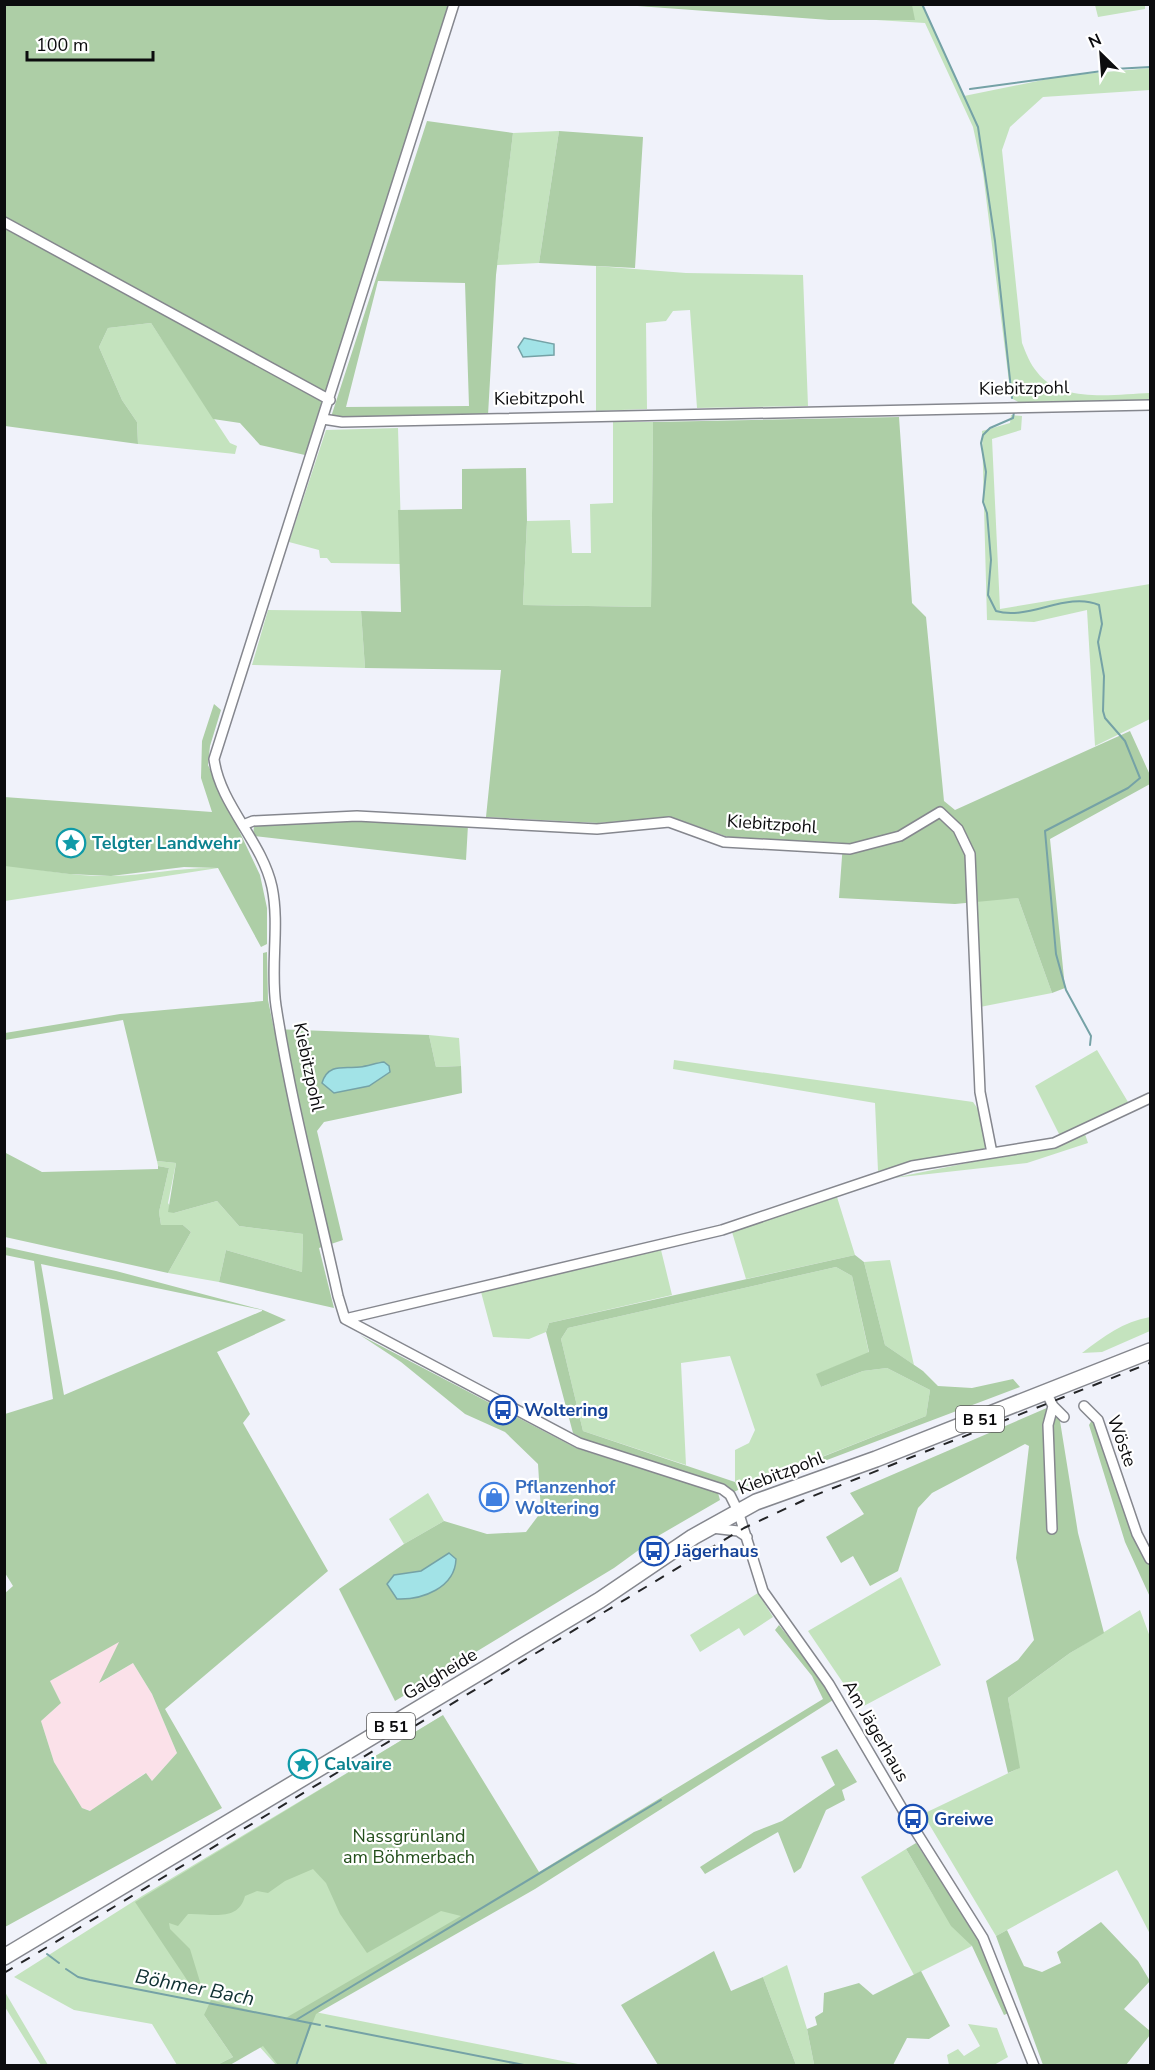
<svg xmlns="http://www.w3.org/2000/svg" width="1155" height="2070" font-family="'Nunito Sans',sans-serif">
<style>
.commercial{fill:#fbe1e9}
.green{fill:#c4e3be}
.forest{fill:#adcea6;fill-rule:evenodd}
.water{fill:#a2e3e7;stroke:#75a2a6;stroke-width:1.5}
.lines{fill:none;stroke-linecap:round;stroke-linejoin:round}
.stream{stroke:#75a2a6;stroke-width:2}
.street-casing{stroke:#85878e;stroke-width:12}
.primary-casing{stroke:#85878e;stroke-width:18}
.street{stroke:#fff;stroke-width:9}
.primary{stroke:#fff;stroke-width:15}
.rail{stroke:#242527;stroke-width:2;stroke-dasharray:10 10;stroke-linecap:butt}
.labels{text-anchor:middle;stroke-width:4.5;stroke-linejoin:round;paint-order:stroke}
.shield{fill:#fff;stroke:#555556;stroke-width:1.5}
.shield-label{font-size:16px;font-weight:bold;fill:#0c0c0e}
.street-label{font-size:18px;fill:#0c0c0e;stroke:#fff}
.culture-label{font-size:18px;font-weight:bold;fill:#0d838f;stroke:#fff;text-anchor:start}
.transit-label{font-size:18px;font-weight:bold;fill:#164399;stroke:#fff;text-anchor:start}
.shop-label{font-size:18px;font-weight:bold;fill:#366cbe;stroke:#fff;text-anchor:start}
.park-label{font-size:18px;fill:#234f1b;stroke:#fff}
.water-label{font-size:20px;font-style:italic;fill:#0f3032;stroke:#fff}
</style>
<rect width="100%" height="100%" fill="#f0f2fa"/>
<path class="commercial" d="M120 1641 100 1683 133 1663 152 1694 177 1753 152 1781 145 1773 91 1811 82 1808 54 1762 41 1721 61 1703 50 1681Z"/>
<path class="green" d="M628 5H923L964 96 1062 76 1150 68V90L1043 97 1010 127 1002 150 1022 343C1026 353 1030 364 1037 372 1061 404 1115 394 1150 393V400L1022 404 1011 398 983 173 973 127 925 23Z
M1095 5H1145V9L1098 17Z
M559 131 539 263 497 265 513 133Z
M596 266 686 273 803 275 808 406 697 408 690 310 673 311 666 321 646 323 647 409 596 411Z
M151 323 230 443 237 446 235 454 138 444 137 422 122 400 99 347 108 328Z
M1011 415 1022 416 1021 430 992 439 1000 609 1150 584V719L1095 746 1087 610 1034 622 987 620 982 431 1010 423Z
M613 422H653L651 607 523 605 527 521 570 520 572 553H591L590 504 613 503Z
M398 428 402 564 331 563 327 558H320L319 550 289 542 326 430Z
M268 610 361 611 365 668 252 665Z
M9 865C43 870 77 877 111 876 149 875 180 867 218 868L5 901V866Z
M1018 898 1052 993 980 1007 977 900Z
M429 1035 459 1038 461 1066 436 1067Z
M1097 1050 1131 1107 1061 1138 1035 1086Z
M674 1060 973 1102 980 1112 987 1145 982 1152 937 1157 878 1171 875 1103 673 1069Z
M1085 1134 1088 1143 1027 1163 893 1178 1052 1146Z
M157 1161 176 1163 168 1203 174 1213 217 1201 239 1226 303 1234 302 1272 226 1250 219 1282 168 1273 191 1232 183 1225H161L159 1212 169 1168 158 1166Z
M837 1197 855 1255 746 1279 732 1232Z
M661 1250 672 1295 549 1323 546 1332 529 1339 493 1337 481 1292Z
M890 1260 914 1365 885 1345 864 1262Z
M836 1267 852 1276 869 1353 817 1374 821 1387 863 1371 887 1368 930 1390 926 1416 740 1489 735 1482V1450L749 1443 755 1430 730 1356 681 1363 686 1465 583 1431 561 1339 568 1328Z
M1150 1317V1331L1102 1352 1082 1353C1104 1336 1123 1322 1150 1317Z
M428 1493 444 1521 404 1544 389 1519Z
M901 1577 941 1665 860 1708 808 1631Z
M758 1593 773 1617 744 1636 739 1628 700 1652 690 1635Z
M1140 1610 1150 1637V1934L1117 1870 996 1936 923 1814 1019 1768 1008 1698 1070 1653Z
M442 1716 540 1878 315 2012 583 2065H276L258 2045 204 2015 233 2057 217 2065H177L152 2024 74 2010 14 1977 142 1896Z
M906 1849 933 1895 972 1946 914 1975 861 1877Z
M787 1965 807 2029 814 2064 796 2065 763 1977Z
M5 1992 48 2065H41L5 2007Z
M968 2024 997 2028 1008 2057 994 2065H949L947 2055 958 2049 964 2056 980 2046Z"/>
<path class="forest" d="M5 5H449L305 455 260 445 240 423 213 419 151 323 108 328 99 347 122 400 137 422 138 444 5 426Z
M624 5H912L915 20H829Z
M427 121 513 133 496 275 488 415 331 417ZM378 281 465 283 469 406 346 407Z
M559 131 643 137 635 268 539 263Z
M899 417 912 603 926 617 944 801 955 810 1130 731 1150 775V784L1050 839 1065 988 1052 993 1018 898 955 904 839 898 843 843 728 837 671 817 598 823 486 817 501 670 365 668 361 611 401 612 398 510 462 509V469L526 468 527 521 523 605 651 607 653 422Z
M214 704 221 710 210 746 208 765 260 875 267 908V944L261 947 218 868 184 867 111 876 69 874 5 866 4 797 212 812 201 778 202 741Z
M362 820 468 825 466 860 253 836 254 826Z
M267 952 268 1000 274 1029 429 1035 436 1067 461 1066 462 1093 324 1122 317 1131 343 1240 319 1248 334 1308 219 1282 226 1250 302 1272 303 1234 239 1226 217 1201 174 1213 168 1212 176 1163 157 1161 123 1020 5 1040V1033L120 1014 263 1001V953Z
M4 1152 42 1172 158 1169V1166L169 1168 159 1212 161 1225H183L191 1232 168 1273 5 1237Z
M5 1247 116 1271 263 1310 286 1320 217 1352 250 1414 243 1423 328 1571 165 1709 222 1808 5 1927 4 1594 13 1586 5 1573V1414L53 1399 34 1261 5 1255ZM41 1264 262 1310V1311L64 1395ZM119 1642 99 1683 133 1663 152 1694 177 1753 152 1781 146 1773 90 1811 82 1808 54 1762 41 1721 61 1703 50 1681Z
M855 1255 864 1262 885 1345 923 1371 938 1386 972 1388 1013 1379 1020 1387 819 1463 817 1459 926 1416 930 1390 887 1368 863 1371 821 1387 816 1374 869 1352 852 1276 836 1267 568 1328 561 1339 583 1431 735 1482 740 1489 734 1492 727 1486 582 1439 573 1433 546 1332 549 1323Z
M360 1335 576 1448 718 1493 720 1500 658 1536 614 1568 395 1701 339 1589 404 1544 444 1521 487 1534 526 1532 541 1512 538 1464 505 1432 465 1414 401 1362Z
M1049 1407 1060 1421 1078 1533 1104 1633 1070 1653 1008 1698 1020 1768 1008 1773 986 1681 1018 1660 1034 1640 1016 1558 1029 1446 1025 1444 932 1493 918 1508 898 1571 870 1586 853 1556 841 1563 826 1537 864 1514 850 1493Z
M1093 1418 1099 1427 1134 1535 1150 1566V1597L1125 1542 1089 1425Z
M779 1625 813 1668 833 1700 535 1889 316 2014 296 2065H278L263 2046 230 2065H217L233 2057 204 2015 211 2000 284 2019 461 1916 441 1911 367 1953 340 1914 326 1883 313 1869 285 1881 268 1893 257 1891 245 1896C238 1923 210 1913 188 1914L178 1926 169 1923 170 1929 190 1949 201 1985 189 1983 135 1902 443 1715 539 1872 823 1699 812 1676 775 1630Z
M837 1749 857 1782 842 1790 845 1800 826 1810 801 1868 794 1873 778 1832 705 1874 700 1867 754 1832 782 1821 835 1785 821 1757Z
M916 1843 982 1942 1011 2012 1004 2015 972 1946 951 1926 906 1849Z
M1101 1922 1138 1961 1150 1981 1124 2009 1150 2031V2035L1126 2065H1043L996 1936 1007 1930 1024 1966 1042 1972 1061 1963 1057 1952Z
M714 1951 731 1991 763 1977 796 2065H658L621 2005Z
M921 1971 950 2026 929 2039 907 2038 893 2065H799L814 2064 807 2029 817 2025 815 2017 823 2012 824 1993 859 1983 873 1995Z"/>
<path class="water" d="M524 338 554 344V355L523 357 518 347Z
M384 1062 389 1066 390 1072 369 1086 334 1093 322 1083C328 1062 346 1069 360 1067 368 1066 376 1063 384 1062Z
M449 1553 456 1559C455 1588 422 1600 397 1599L387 1584 394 1575 421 1571Z"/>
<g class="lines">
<path class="stream" d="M922 4 978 127 995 241 1012 398
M1114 69 1150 67
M970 89 1102 71
M1014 412 1013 418 990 428 983 435 981 443 986 472 983 502 987 513 991 560 988 595 996 611C1028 621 1067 591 1099 605L1102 624 1098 642 1104 676 1103 711 1105 718 1125 741 1140 778 1128 788 1045 831 1056 954 1066 990 1091 1036 1090 1045
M47 1954 59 1963
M66 1969 78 1977 90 1980 320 2025
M296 2020 661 1800
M326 2026 529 2066
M296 2066 311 2023"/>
<g class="street-casing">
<path id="street" d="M454 4 214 759C220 805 262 841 272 887 280 926 270 966 276 1006 291 1103 317 1200 338 1296L345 1319 579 1443 722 1489 730 1495 738 1511 763 1591 829 1684 910 1822 983 1938 1034 2066
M4 222 330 400
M323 419 342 422 1150 405
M243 825 253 821 357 816 597 829 669 822 724 842 850 849 900 836 940 812 958 829 970 854 980 1092 992 1153
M345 1319 722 1230 912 1166 1054 1143 1150 1098
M1046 1392 1053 1406 1064 1417
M1084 1406 1098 1420 1137 1534 1150 1559
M712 1528 738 1531 747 1537
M1052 1529 1048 1425 1053 1406"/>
</g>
<g class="primary-casing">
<path id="primary" d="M4 1957 600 1600 693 1537 756 1502 876 1459 1150 1351"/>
</g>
<use href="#street" class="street"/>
<use href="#primary" class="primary"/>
<path class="rail" d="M4 1973 744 1528 813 1496 1150 1363"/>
</g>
<defs>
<g id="sight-ring" transform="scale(1.5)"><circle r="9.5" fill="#fff" stroke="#0f9aa8" stroke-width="1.5"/><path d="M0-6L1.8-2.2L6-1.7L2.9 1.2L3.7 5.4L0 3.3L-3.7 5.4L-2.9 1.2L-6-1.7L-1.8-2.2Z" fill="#0f9aa8"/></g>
<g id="bus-ring" transform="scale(1.5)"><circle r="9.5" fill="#fff" stroke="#1a4fb4" stroke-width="1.5"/><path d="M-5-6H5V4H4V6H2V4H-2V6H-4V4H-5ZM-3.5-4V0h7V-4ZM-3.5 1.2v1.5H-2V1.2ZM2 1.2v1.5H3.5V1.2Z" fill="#1a4fb4"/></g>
<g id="shop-ring" transform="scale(1.5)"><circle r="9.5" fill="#fff" stroke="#3f7fe0" stroke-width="1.5"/><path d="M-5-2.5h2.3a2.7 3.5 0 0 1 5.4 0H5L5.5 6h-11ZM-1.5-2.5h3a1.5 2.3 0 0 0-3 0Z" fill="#3f7fe0"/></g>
</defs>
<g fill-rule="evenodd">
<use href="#sight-ring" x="71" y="843"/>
<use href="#bus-ring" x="503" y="1410"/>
<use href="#shop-ring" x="494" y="1497"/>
<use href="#bus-ring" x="654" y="1551"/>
<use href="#sight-ring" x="303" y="1764"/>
<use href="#bus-ring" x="913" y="1819"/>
</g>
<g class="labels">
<g class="shield">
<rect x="956" y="1406" width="48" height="26" rx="4.5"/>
<rect x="367" y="1713" width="48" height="26" rx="4.5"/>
</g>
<g class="shield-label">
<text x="980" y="1425">B 51</text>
<text x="391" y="1732">B 51</text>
</g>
<g class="street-label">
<text transform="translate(1024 388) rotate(-1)" y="6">Kiebitzpohl</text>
<text transform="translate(539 398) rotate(-1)" y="6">Kiebitzpohl</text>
<text transform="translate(772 824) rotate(4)" y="6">Kiebitzpohl</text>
<text transform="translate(309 1067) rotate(78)" y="6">Kiebitzpohl</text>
<text transform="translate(1122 1441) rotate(70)" y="6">Wöste</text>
<text transform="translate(781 1473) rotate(-21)" y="6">Kiebitzpohl</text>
<text transform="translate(440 1674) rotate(-31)" y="6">Galgheide</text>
<text transform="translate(876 1731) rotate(60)" y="6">Am Jägerhaus</text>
</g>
<g class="culture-label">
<text x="92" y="849">Telgter Landwehr</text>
<text x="324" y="1770">Calvaire</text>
</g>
<g class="transit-label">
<text x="524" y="1416">Woltering</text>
<text x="675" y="1557">Jägerhaus</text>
<text x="934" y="1825">Greiwe</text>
</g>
<g class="shop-label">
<text x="515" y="1493">Pflanzenhof<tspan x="515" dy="21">Woltering</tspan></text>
</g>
<g class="park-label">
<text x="409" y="1842">Nassgrünland<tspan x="409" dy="21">am Böhmerbach</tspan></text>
</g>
<g class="water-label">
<text transform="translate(195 1987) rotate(11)" y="7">Böhmer Bach</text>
</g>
</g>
<rect width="1155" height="2070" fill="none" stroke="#0c0c0e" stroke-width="12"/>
<g transform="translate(1101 54) rotate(335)" stroke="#ffffff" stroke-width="4.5" paint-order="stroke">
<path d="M0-4.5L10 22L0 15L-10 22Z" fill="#0c0c0e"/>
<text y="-9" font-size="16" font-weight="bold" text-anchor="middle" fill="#0c0c0e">N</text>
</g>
<path d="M27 51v9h126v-9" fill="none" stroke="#0c0c0e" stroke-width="3"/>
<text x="36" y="51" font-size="18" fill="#0c0c0e" stroke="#ffffff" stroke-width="4.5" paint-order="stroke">100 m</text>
</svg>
